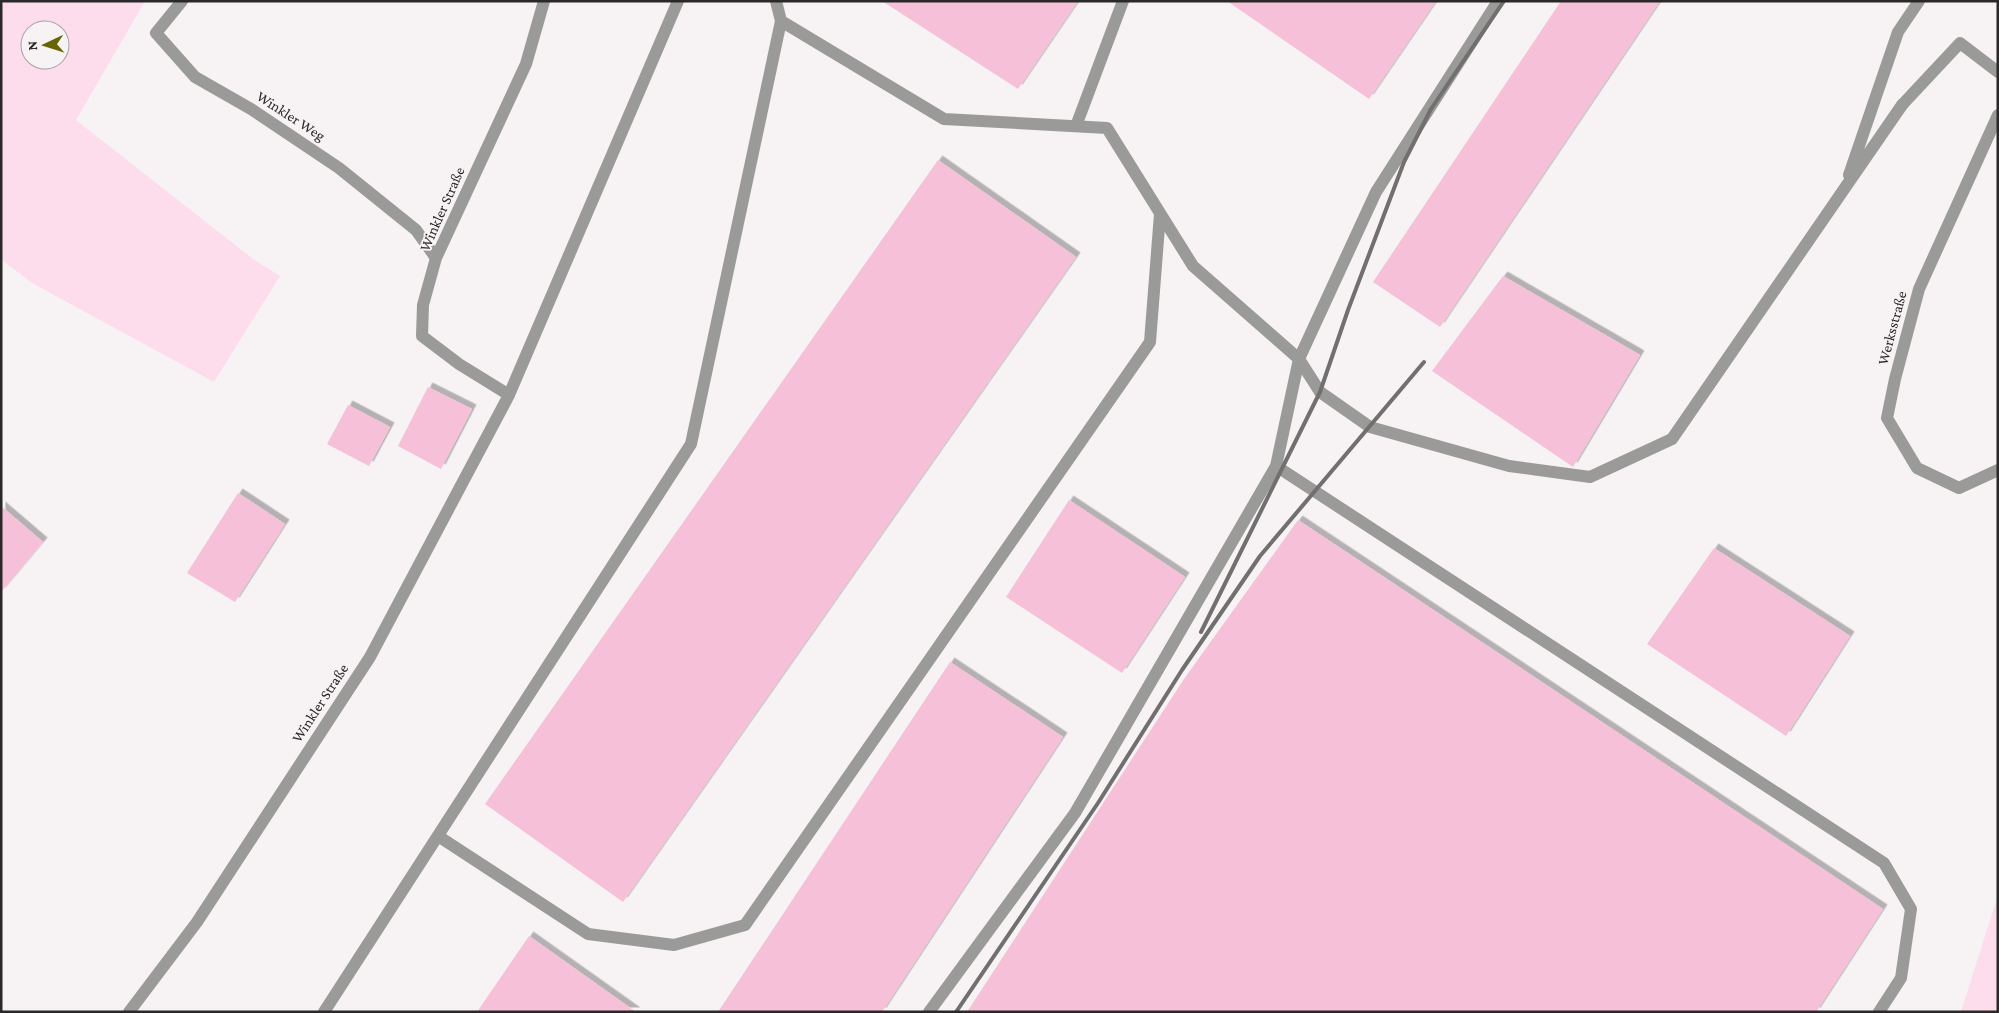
<svg xmlns="http://www.w3.org/2000/svg" width="1999" height="1013" font-family="'Crimson Pro',serif">
<style>
.green{fill:#fddceb;fill-rule:evenodd}
.building{fill:#f6c0d9;filter:url(#shadow)}
.lines{fill:none;stroke-linecap:round;stroke-linejoin:round}
.service{stroke:#9a9a98;stroke-width:12}
.minor{stroke:#9a9a98;stroke-width:12}
.rail{stroke:#726f70;stroke-width:4}
.labels{text-anchor:middle;stroke-width:4;stroke-linejoin:round;paint-order:stroke}
.street-label{font-size:15px;fill:#2a2829;stroke:#f7f2f4}
</style>
<defs>
<filter id="shadow"><feDropShadow dx="4.5" dy="-4.5" stdDeviation="0" flood-color="#0004"/></filter>
</defs>
<rect width="100%" height="100%" fill="#f7f2f4"/>
<path class="green" d="M5 1H145L76 120 253 259 280 276 214 382 32 283 1 259V7ZM30 30H60V60H30Z
M1998 895V1012H1961Z"/>
<path class="building" d="M882 1H1078L1018 89Z
M1227 1H1436L1369 99Z
M1561 1H1660L1440 327 1373 282Z
M938 160 1076 257 623 902 485 804Z
M1503 276 1640 355 1573 467 1432 371Z
M428 387 472 409 441 469 398 446Z
M348 405 390 427 369 466 327 444Z
M238 493 285 524 235 602 187 573Z
M1069 500 1185 577 1122 673 1006 597Z
M1 506 43 542 1 592Z
M1298 520 1883 909 1816 1012H967L1184 679Z
M1714 548 1850 636 1786 736 1647 644Z
M950 662 1063 737 882 1012H718Z
M529 936 636 1012H477Z"/>
<g class="lines">
<path class="service" d="M776 1 781 21 944 119 1107 128 1193 266 1299 359 1376 192 1498 1
M1076 126 1123 1
M1849 175 1898 32 1919 1
M1299 359 1320 392 1370 427 1509 466 1590 477 1672 439 1902 105
M1276 466 1884 863 1911 909 1901 978 1879 1012
M438 836 588 934 674 945 745 925 1150 342 1160 214
M324 1012 691 444 781 21
M929 1012 1075 813 1276 466 1299 359"/>
<path class="minor" d="M182 1 156 33 195 77 251 109 339 168 416 230 436 258
M1902 105 1960 43 1998 72
M1998 115 1919 289 1895 379 1887 418 1917 468 1959 488 1998 470
M509 395 459 364 422 336 423 305 436 258 526 64 544 1
M129 1012 197 922 370 657 509 395 678 1"/>
<path class="rail" d="M1201 632 1320 392 1348 310 1404 162 1431 109 1504 1
M956 1012 1098 803 1182 670 1260 556 1424 362"/>
</g>
<g class="labels">
<g class="street-label">
<text transform="translate(291 116) rotate(33)" y="5">Winkler Weg</text>
<text transform="translate(442 209) rotate(-66)" y="5">Winkler Straße</text>
<text transform="translate(1892 328) rotate(-75)" y="5">Werksstraße</text>
<text transform="translate(320 703) rotate(-57)" y="5">Winkler Straße</text>
</g>
</g>
<rect width="1999" height="1013" fill="none" stroke="#2a2829" stroke-width="5"/>
<g transform="translate(45 45) rotate(266)"><circle r="24" fill="#f7f2f4" stroke="#a5a1a3"/>
<path d="M0-4L9 19L0 12L-9 19Z" fill="#656601"/>
<text y="-8" font-size="14" font-weight="bold" text-anchor="middle" fill="#2a2829">N</text>
</g>
</svg>
